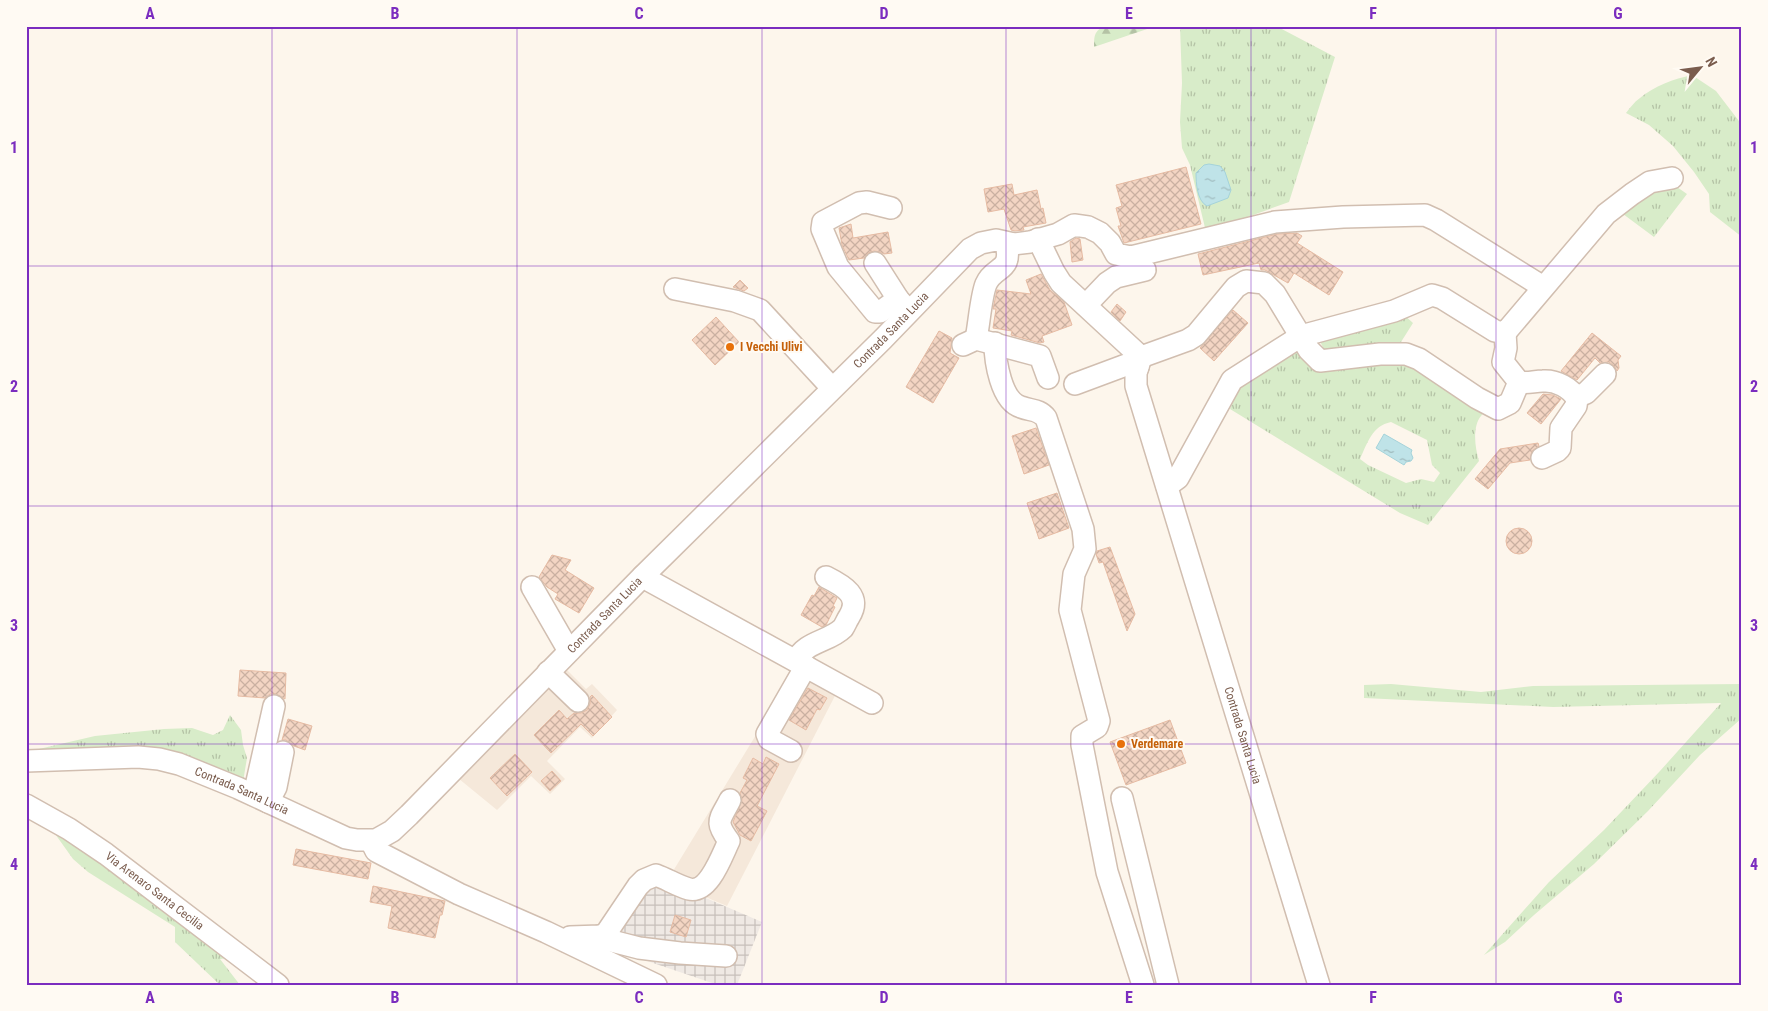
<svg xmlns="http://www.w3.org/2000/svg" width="1768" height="1011" font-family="'Roboto Condensed',sans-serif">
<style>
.residential{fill:#f5e8da}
.industrial{fill:url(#industrial-grid)}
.grass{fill:url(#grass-tufts);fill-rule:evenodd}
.forest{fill:url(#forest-firs)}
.water{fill:url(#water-ripples);stroke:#a5d3da}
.building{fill:url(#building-cross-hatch);stroke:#e6bba3}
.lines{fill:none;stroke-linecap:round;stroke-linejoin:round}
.minor-casing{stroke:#d1beb0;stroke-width:24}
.minor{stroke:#fff;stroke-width:21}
.grid{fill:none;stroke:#7b2cbf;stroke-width:1;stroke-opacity:0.55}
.food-dot{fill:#e8710a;stroke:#fffaf3;stroke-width:2}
.labels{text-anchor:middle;stroke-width:4;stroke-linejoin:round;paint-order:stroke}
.street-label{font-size:12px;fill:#7a5c4d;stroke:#fffaf3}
.food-label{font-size:12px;font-weight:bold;fill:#c56008;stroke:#fffaf3;text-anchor:start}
.neatline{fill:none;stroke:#7b2cbf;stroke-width:2}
.grid-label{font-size:16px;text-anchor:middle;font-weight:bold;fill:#7b2cbf}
</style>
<defs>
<pattern id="industrial-grid" width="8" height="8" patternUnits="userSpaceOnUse" patternTransform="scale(1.25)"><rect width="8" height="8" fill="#efe9e4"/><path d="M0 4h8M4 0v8" fill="none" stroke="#c7c0bb"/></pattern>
<pattern id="grass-tufts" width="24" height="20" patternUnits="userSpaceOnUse" patternTransform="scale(1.25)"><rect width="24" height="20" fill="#d8ecc9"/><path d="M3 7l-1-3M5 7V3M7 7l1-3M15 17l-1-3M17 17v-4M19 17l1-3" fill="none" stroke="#b4c2a5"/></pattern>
<pattern id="forest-firs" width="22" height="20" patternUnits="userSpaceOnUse" patternTransform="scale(1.25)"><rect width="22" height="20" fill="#d8ecc9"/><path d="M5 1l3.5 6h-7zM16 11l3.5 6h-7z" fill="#b4c2a5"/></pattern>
<pattern id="water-ripples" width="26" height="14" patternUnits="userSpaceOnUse" patternTransform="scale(1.25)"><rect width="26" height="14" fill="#bfe3e8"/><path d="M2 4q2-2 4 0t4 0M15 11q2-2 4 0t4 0" fill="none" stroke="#a0bbbe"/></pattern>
<pattern id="building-cross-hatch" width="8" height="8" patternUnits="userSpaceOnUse" patternTransform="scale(1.25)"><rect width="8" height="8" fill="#f3d5c3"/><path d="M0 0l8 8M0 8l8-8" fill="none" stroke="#cab0a1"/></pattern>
</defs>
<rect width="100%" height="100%" fill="#fdf6ec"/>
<path class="residential" d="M798 666 839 688 727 906 667 881Z
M565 668 586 689 592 684 617 710 592 738 580 727 547 761 565 779 550 794 531 776 497 810 453 774Z"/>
<path class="industrial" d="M657 877 762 922 737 985H718L600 945Z"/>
<path class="grass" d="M1180 26H1276L1335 57 1289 202 1206 232 1190 165 1182 148 1180 122 1182 83Z
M1692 75 1716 91 1742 125V237L1710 212 1709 194 1694 172 1673 146 1649 125 1626 113C1630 108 1634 102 1640 98 1654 86 1674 79 1692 75Z
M1662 185 1677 187 1687 194 1654 237 1623 214 1635 201Z
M1401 312 1413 323 1401 342 1428 357 1490 407C1487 410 1483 413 1481 416 1472 427 1475 448 1479 461L1428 525 1400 513 1230 409 1238 386 1294 348 1305 362 1313 363 1321 357 1324 349 1317 336ZM1391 422 1427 440 1432 465 1440 473 1434 482 1421 479 1406 483 1368 465 1360 459C1368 442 1372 426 1391 422Z
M1391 684 1481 692 1533 686 1742 684V718L1700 755 1648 811 1594 864 1534 915 1505 942 1484 955 1549 882 1604 830 1660 771 1721 703 1553 707 1364 698V685Z
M230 715 241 730 243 745 247 758 243 782 195 761 26 752 95 736 164 729 192 728 213 735 223 730Z
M53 831 84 849 228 958 220 959 240 985H220L175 942V927L88 872 73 859Z"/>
<path class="forest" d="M1105 26H1156L1094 47C1094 36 1094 31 1105 26Z"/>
<path class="water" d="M1209 164 1220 166 1225 172 1231 190 1228 198 1207 206C1197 201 1196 183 1196 173L1204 165Z
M1384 434 1412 450 1411 453 1413 458 1411 461 1406 462 1404 465 1376 448Z"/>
<path class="building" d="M1186 167 1201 224 1124 243 1118 226H1121L1116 208 1122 206 1116 185Z
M1012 184 1014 195 1037 190 1041 209 1043 208 1046 223 1023 227 1024 230 1015 231 1011 230 1004 209 988 212 984 189Z
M851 224 853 238 888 232 892 253 884 254 880 252 874 251 868 253 864 258 849 260 842 245 839 228Z
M1297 233 1302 236 1297 243 1343 272 1329 295 1294 273 1288 283 1265 270H1261L1259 263 1203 275 1198 254 1277 234Z
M1076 238 1080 239 1083 260 1072 262 1070 242Z
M1041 274 1050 290 1064 302 1072 325 1042 336 1044 342 1040 343 1011 335 1012 331 993 328 996 309H993L997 290 1031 294 1026 280Z
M740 280 748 288 744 291 733 287Z
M1117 304 1126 312 1120 321 1111 312Z
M1233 310 1248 323 1214 361 1200 348Z
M716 317 739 342 715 365 692 340Z
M939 331 952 338 950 353 959 358 933 403 906 387Z
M1592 333 1621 356 1618 360 1619 368 1617 371 1614 366 1609 362 1600 363 1595 358 1577 380 1561 371Z
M1543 394 1553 395 1561 399 1541 424 1527 413Z
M1036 428 1049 465 1024 474 1012 436Z
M1538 443 1539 446 1532 451 1530 460 1510 463 1488 489 1475 479 1500 449Z
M1057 493 1069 528 1039 539 1027 503Z
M1506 541a13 13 0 1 1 26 0a13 13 0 1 1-26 0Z
M1110 547 1135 614 1127 631 1103 562 1099 563 1096 554 1097 551Z
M552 555 571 560 565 570 594 588 579 613 555 599 558 594 547 587 539 577Z
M819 587 837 598 833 606 835 607 826 625 822 627 801 615 812 595 814 596Z
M240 670 286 673 285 699 276 694H270L265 698 238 696Z
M808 688 827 698 820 710 817 709 806 730 789 720Z
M592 695 612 717 593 736 581 724 551 753 534 735 559 710 567 719 574 713H581L587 710 590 704V697Z
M288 719 312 726 305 750 294 746 286 740H282Z
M1170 720 1186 763 1126 785 1110 742Z
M515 754 532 772 507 796 490 778Z
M766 757 779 764 757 806 767 811 751 841 740 835 733 822 742 800 740 793 747 780 743 778 753 758 763 764Z
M552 771 561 781 550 791 541 781Z
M296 849 371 863 368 879 293 865Z
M373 886 445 901 442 915H440L435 938 388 928 392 906 370 902Z
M675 915 691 920 686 937 670 932Z"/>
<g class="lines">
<g class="minor-casing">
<g id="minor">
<path d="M891 208 867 202 859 203 823 222 822 229 838 267 875 312H880L898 299"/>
<path d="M1038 239 1054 272 1061 283 1141 357 1188 340 1196 335 1236 287 1246 281 1264 283 1275 294 1309 350 1320 361 1380 354H1406L1419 359 1477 398 1498 409 1510 403 1519 382"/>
<path d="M875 263 898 299 908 310"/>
<path d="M675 289 735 301 760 310 832 388"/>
<path d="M1086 305 1107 283 1116 277 1145 270"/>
<path d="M1505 333 1506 348 1503 362 1519 382C1528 384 1534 381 1543 381 1556 380 1571 388 1577 399L1576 406 1561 428 1560 448 1557 451 1542 458"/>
<path d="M976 339C979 325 981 296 986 284 994 265 1013 273 1006 243"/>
<path d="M995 343C995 361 1001 401 1021 407 1031 411 1039 409 1046 418L1083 529 1085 549 1074 574 1070 610 1099 721 1097 727 1082 736V745L1107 872 1143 985"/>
<path d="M963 345 976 339 1040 356 1048 378"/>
<path id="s1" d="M1141 357 1136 373V386L1319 985"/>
<path d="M1075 384 1126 365 1138 367"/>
<path d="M1576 397 1586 393 1605 374"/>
<path d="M1167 486 1178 478 1232 380 1301 336 1394 311 1432 295 1442 298 1495 331 1505 333 1606 214 1632 194 1650 182 1672 178"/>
<path d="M643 576 650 581 872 703"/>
<path d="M532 587 566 646 570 650"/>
<path d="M796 661C805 641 829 642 843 628 845 625 847 620 849 617 862 596 844 586 826 577"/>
<path d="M548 672 578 701"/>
<path d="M791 751 769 739 767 734 806 666"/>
<path id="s2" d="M26 761 138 757 159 759 179 764 238 788 346 838 357 840H376L392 831 409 815 643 576 883 339 970 249 981 243 996 240 1014 244 1030 242 1058 234 1074 225 1088 227 1100 233 1110 243 1116 254 1131 257 1275 222 1343 217 1425 215 1436 220 1543 287"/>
<path d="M254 795 274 706"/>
<path d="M1122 798 1168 985"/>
<path d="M268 802 276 787 283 752"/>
<path id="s3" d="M26 805 69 829 106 854 278 985"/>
<path d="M371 841 376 851 459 894 546 932 656 985"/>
<path d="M600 936 604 939 639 948 680 953 726 956"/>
<path d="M566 941 570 937 600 936 605 935 638 886 644 880 656 875C667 879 678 886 689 889 709 894 722 855 729 841 714 821 720 820 730 800"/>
</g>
</g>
<use href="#minor" class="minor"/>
</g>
<path class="grid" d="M272 26V985M517 26V985M762 26V985M1006 26V985M1251 26V985M1496 26V985M26 266H1742M26 506H1742M26 744H1742"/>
<g class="food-dot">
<circle cx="730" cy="347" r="5"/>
<circle cx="1121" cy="744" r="5"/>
</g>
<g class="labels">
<g class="street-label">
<text dy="4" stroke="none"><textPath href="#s2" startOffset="1092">Contrada Santa Lucia</textPath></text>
<text dy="4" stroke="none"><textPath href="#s2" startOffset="688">Contrada Santa Lucia</textPath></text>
<text dy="4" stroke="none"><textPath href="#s1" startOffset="395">Contrada Santa Lucia</textPath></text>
<text dy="4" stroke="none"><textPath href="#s2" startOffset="222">Contrada Santa Lucia</textPath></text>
<text dy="4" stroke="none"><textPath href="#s3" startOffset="155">Via Arenaro Santa Cecilia</textPath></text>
</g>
<g class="food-label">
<text x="740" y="351">I Vecchi Ulivi</text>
<text x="1131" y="748">Verdemare</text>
</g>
</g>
<rect width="1768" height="1011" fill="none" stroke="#fffaf3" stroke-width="55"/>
<g transform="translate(1700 68) rotate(61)" stroke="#fffaf3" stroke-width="4" paint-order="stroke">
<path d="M0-4L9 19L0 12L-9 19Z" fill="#7a5c4d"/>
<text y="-8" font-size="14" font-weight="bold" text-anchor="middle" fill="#7a5c4d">N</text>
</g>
<rect x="28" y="28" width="1712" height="956" class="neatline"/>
<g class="grid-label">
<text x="150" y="19">A</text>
<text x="395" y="19">B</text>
<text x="639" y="19">C</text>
<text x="884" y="19">D</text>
<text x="1129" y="19">E</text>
<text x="1373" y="19">F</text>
<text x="1618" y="19">G</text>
<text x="14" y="153">1</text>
<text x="1754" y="153">1</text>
<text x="14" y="392">2</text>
<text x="1754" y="392">2</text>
<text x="14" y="631">3</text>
<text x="1754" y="631">3</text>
<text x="14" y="870">4</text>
<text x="1754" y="870">4</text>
<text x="150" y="1003">A</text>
<text x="395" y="1003">B</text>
<text x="639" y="1003">C</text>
<text x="884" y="1003">D</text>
<text x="1129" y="1003">E</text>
<text x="1373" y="1003">F</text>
<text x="1618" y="1003">G</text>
</g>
</svg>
